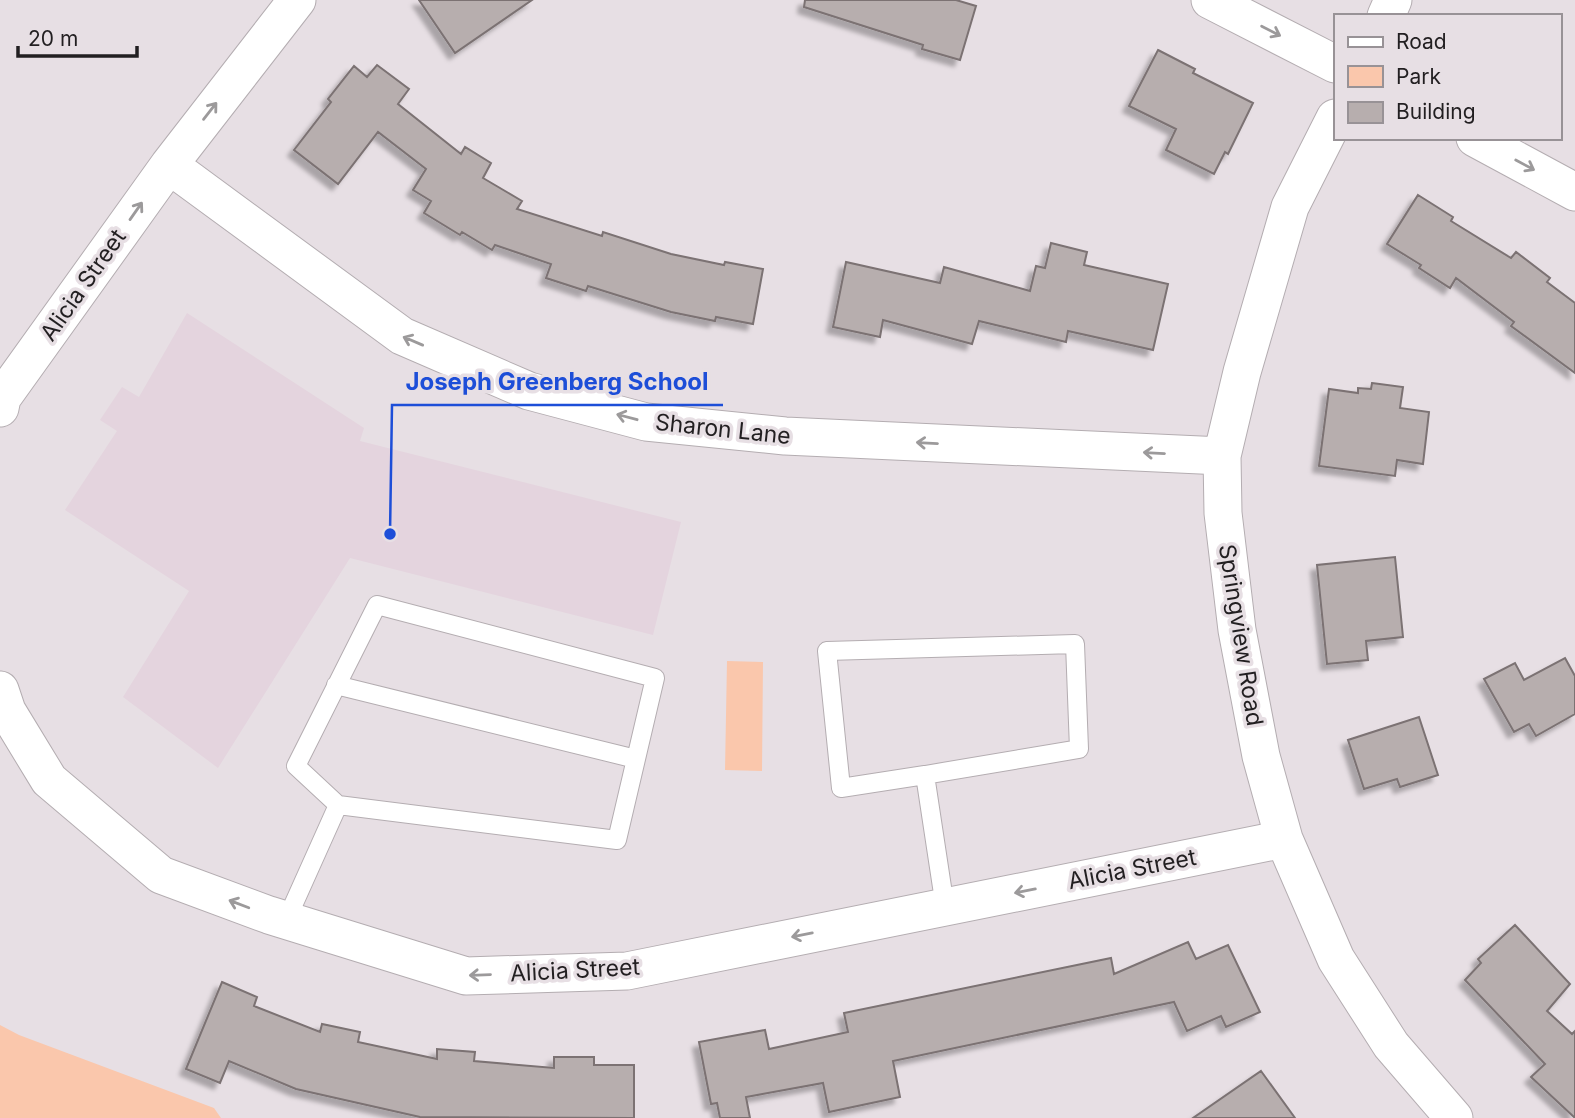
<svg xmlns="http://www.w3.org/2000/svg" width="1575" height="1118" font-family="Inter,sans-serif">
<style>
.built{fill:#e4d4de}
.green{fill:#fac7ac}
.building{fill:#b7aeae;stroke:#7b7273;stroke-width:2;filter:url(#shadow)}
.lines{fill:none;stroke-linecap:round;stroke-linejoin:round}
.service-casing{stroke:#b4adb1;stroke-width:20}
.minor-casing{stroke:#b4adb1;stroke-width:39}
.service{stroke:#fff;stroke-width:18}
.minor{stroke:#fff;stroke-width:37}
.oneway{stroke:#9c9a9b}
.labels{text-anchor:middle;stroke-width:7;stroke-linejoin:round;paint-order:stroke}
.street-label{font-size:23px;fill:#221f21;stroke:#e7dfe4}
.leader{fill:none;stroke:#1d4ed8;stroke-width:2.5}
.callout-dot{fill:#1d4ed8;stroke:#e7dfe4;stroke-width:2.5}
.callout-label{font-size:24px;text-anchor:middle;font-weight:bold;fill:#1d4ed8;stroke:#e7dfe4;stroke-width:7;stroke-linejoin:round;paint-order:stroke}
</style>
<defs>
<filter id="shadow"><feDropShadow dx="-6" dy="6" stdDeviation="2" flood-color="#0004"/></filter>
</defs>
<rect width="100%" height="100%" fill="#e7dfe4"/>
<path class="built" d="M187 313 364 428 360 441 681 522 653 635 350 558 218 768 123 697 189 591 65 510 117 431 100 420 122 387 139 397Z"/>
<path class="green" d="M727 661 763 662 762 771 725 770Z
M0 1025 19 1035 214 1108 221 1118H0Z"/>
<path class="building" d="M419 0H532L455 53Z
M805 0H956L976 6 960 60 922 49 923 45 804 7Z
M1158 50 1195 69 1193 73 1253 103 1228 154 1225 152 1214 174 1166 150 1176 129 1129 106Z
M377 65 409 89 398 104 461 154 465 147 491 163 483 178 522 201 517 209 602 236 603 232 671 254 724 265 725 262 763 269 753 324 716 317 715 321 671 312 588 286 586 291 546 278 551 264 495 245 492 250 462 232 460 235 424 213 431 201 413 190 426 169 378 132 338 184 294 150 331 102 328 99 354 66 367 77Z
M1418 195 1453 217 1451 221 1511 258 1516 252 1550 278 1547 282 1575 303V373L1511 326 1514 322 1456 278 1450 288 1419 268 1421 265 1387 244Z
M1051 243 1087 252 1084 265 1168 284 1153 350 1068 331 1066 342 979 321 972 344 883 320 880 337 833 327 846 262 940 283 944 267 1030 291 1036 266 1045 268Z
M1372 383 1403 387 1400 408 1429 412 1423 464 1397 460 1395 476 1319 466 1329 389 1358 393V388L1371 389Z
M1395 557 1403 637 1366 641 1368 660 1327 664 1317 565Z
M1565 658 1575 676V714L1536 736 1529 724 1514 732 1484 679 1515 663 1524 680Z
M1419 717 1438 775 1400 787 1397 779 1364 789 1348 740Z
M1515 925 1570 984 1547 1011 1572 1034 1575 1031V1118L1531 1077 1545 1064 1465 980 1481 963 1478 959Z
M1188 942 1196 959 1228 945 1260 1012 1226 1027 1221 1016 1187 1031 1174 1002 893 1061 900 1097 829 1112 823 1083 746 1097 750 1118H720L717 1103 711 1104 699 1042 765 1030 769 1049 848 1032 844 1013 1111 958 1114 974Z
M222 982 257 997 254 1006 320 1032 322 1024 360 1032 358 1042 437 1059V1049L475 1052 474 1061 554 1068V1057H594V1065H634V1118L420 1117 296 1089 229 1061 220 1083 186 1069Z
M1261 1071 1295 1118H1193Z"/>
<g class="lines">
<g class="service-casing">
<path id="service" d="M336 685 636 759
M925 775 841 788 827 651 1075 644 1079 749 925 775 945 907
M286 921 338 805 617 840 655 678 377 605 296 766 338 805"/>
</g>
<g class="minor-casing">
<path id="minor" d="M1210 0 1335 64
M1386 16 1393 0
M1335 118 1290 207 1242 372 1222 456 1223 513 1237 630 1261 756 1284 839 1336 959 1391 1045 1454 1118
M1475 138 1575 192
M169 165 402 336 529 391 646 422 785 436 1222 456
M0 408 2 398 169 165 297 0
M0 690 7 711 49 780 161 875 269 915 466 976 627 971 1284 839"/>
</g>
<use href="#service" class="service"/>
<use href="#minor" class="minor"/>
</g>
<defs><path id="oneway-shaft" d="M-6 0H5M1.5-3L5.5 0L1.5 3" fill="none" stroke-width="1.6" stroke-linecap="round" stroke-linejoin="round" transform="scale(1.75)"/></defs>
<g class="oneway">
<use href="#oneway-shaft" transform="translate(1271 31) rotate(27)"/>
<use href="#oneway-shaft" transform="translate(210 111) rotate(-52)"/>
<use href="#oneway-shaft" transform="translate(1525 165) rotate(28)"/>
<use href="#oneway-shaft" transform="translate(136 211) rotate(-55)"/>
<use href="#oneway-shaft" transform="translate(413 341) rotate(-157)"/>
<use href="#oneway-shaft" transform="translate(627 417) rotate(-165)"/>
<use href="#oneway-shaft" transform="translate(927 443) rotate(-177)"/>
<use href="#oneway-shaft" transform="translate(1154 453) rotate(-177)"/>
<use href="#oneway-shaft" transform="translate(1025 891) rotate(169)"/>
<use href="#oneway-shaft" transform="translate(239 904) rotate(-159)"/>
<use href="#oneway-shaft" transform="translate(802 935) rotate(169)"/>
<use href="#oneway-shaft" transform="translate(480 975) rotate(178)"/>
</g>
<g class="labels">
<g class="street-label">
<text transform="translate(83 285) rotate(-55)" y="8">Alicia Street</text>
<text transform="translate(723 429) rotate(6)" y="8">Sharon Lane</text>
<text transform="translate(1241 635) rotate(81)" y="8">Springview Road</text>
<text transform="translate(1132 869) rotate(-11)" y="8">Alicia Street</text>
<text transform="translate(575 970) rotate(-3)" y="8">Alicia Street</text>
</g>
</g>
<path class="leader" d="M390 534L392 405H723"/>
<circle class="callout-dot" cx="390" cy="534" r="7"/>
<g class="callout-label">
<text x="557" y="390">Joseph Greenberg School</text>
</g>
<rect x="1334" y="14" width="228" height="126" fill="#e7dfe4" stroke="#989296" stroke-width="2"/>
<rect x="1348" y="37" width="35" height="10" fill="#ffffff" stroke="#989296" stroke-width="2"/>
<text x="1396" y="49" font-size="21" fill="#221f21">Road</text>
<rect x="1348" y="66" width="35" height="21" fill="#fac7ac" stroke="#989296" stroke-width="2"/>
<text x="1396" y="84" font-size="21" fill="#221f21">Park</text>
<rect x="1348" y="102" width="35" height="21" fill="#b7aeae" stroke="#989296" stroke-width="2"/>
<text x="1396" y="119" font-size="21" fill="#221f21">Building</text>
<path d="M18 46v10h119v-10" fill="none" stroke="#221f21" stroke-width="3.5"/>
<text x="28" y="46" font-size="21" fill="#221f21" stroke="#e7dfe4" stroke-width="5" paint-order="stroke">20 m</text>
</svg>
